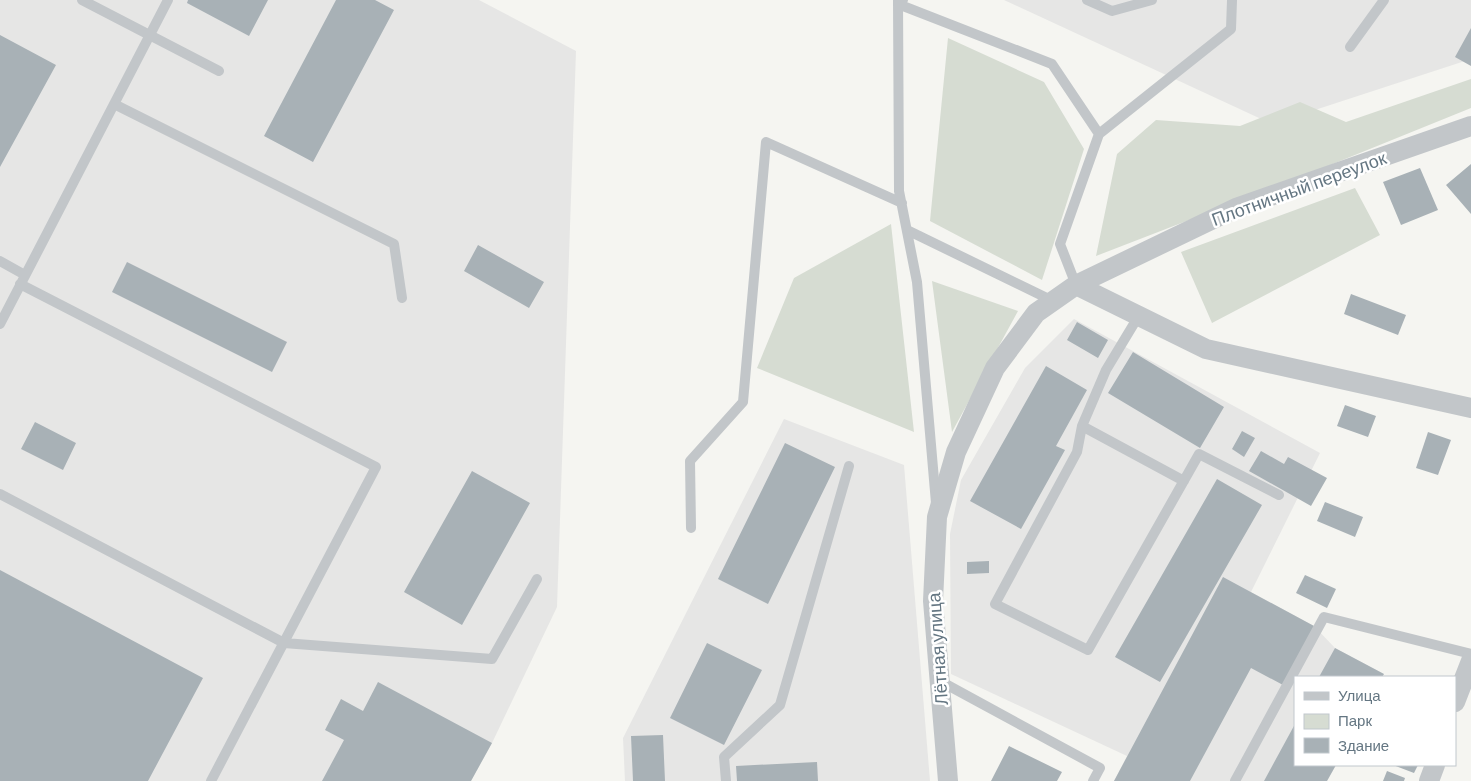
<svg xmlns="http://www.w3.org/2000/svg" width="1471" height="781" font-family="Barlow,sans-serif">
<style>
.built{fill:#e6e6e5}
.green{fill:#d6dcd2}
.building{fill:#a8b1b6}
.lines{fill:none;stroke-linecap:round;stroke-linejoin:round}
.service{stroke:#c2c6c9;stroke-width:10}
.minor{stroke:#c2c6c9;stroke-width:20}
.labels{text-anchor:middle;stroke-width:5;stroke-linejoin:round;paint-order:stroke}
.street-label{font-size:18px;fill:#647682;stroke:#fff}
</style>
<rect width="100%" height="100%" fill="#f5f5f1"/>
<path class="built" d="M0 0H479L576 51 557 607 492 743 471 781H0Z
M1004 0H1471V59L1272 124Z
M1074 319 1320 453 1251 592 1314 626 1335 648 1384 674 1382 677H1295V765H1336L1327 781H1114L1127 756 951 674 950 534 961 480 1025 368Z
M784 419 904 465 930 781H625L623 738Z"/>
<path class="green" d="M948 38 1044 82 1084 149 1042 280 930 221Z
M1471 79V108L1308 174 1096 256 1117 154 1156 120 1240 126 1300 102 1346 122Z
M1355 188 1380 235 1212 323 1181 252Z
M891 224 914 432 757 368 794 278Z
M932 281 1018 311 952 432Z"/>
<path class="building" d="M188 0H268L249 36 187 3Z
M336 0H375L394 10 313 162 264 136Z
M1471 28V66L1455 57Z
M0 35 56 65 0 167Z
M1471 164V214L1446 185Z
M1420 168 1438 210 1401 225 1383 182Z
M478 245 544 282 529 308 464 271Z
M127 262 287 342 272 372 112 292Z
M1351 294 1406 315 1398 335 1344 314Z
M1077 322 1108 340 1098 358 1067 340Z
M1133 352 1224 407 1200 448 1108 393Z
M1046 366 1087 390 1056 446 1065 450 1021 529 970 501Z
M1345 405 1376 416 1368 437 1337 426Z
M35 422 76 443 63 470 21 449Z
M1242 431 1255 438 1244 457 1232 449Z
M1428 432 1451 440 1438 475 1416 468Z
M785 443 835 467 768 604 718 579Z
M1261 451 1284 464 1288 457 1327 478 1311 506 1249 471Z
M472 471 530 503 462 625 404 592Z
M1217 479 1262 505 1160 682 1115 657Z
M1325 502 1363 517 1355 537 1317 521Z
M989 561V573L967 574V562Z
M0 570 203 678 148 781H0Z
M1305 575 1336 589 1327 608 1296 593Z
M1223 577 1314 626 1283 685 1251 668 1190 781H1114Z
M707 643 762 670 724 745 670 718Z
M1335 648 1384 674 1382 677H1319Z
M378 682 492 743 471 781H322L344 740 325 730 341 699 363 711Z
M1295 724V765H1336L1327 781H1264Z
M663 735 665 781H633L631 736Z
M1009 746 1062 772 1057 781H991Z
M817 762 818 781H737L736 766Z
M1393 765H1418L1414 773Z
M1387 771 1405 778 1404 781H1383Z"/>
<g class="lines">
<path class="service" d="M82 0 219 71
M898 0 899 191 917 282 936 503
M903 0 898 4 1052 64 1099 134 1060 244 1076 285
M1087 0 1112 11 1152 0
M1350 47 1384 0
M114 104 394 244 402 298
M1099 134 1231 29 1232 0
M907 230 1053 301
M0 261 25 275
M20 284 376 467 211 781
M1138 317 1106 370 1082 426 1077 452 995 604 1088 650 1199 454 1279 495
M0 324 168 0
M1082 426 1184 481
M0 494 284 643 492 659 537 579
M691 528 690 461 743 402 766 142 902 203
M940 681 1100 768 1093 781
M726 781 724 757 780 705 849 466
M1235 781 1324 617 1471 654"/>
<path class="minor" d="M1076 285 1206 349 1471 408
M1455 702 1471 661
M948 781 933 601 937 517 956 452 995 368 1036 313 1076 285 1236 208 1471 126
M1429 781 1435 765"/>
</g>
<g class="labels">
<g class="street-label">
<text transform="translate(1299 189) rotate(-20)" y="6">Плотничный переулок</text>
<text transform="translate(938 649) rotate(-94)" y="6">Лётная улица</text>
</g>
</g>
<rect x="1294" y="676" width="162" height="90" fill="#ffffff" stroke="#c1c8cd"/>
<rect x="1304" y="692" width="25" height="8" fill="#c2c6c9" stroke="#c1c8cd"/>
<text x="1338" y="701" font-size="15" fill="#647682">Улица</text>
<rect x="1304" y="714" width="25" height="15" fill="#d6dcd2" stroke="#c1c8cd"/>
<text x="1338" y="726" font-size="15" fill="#647682">Парк</text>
<rect x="1304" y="738" width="25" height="15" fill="#a8b1b6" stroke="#c1c8cd"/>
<text x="1338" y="751" font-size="15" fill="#647682">Здание</text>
</svg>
